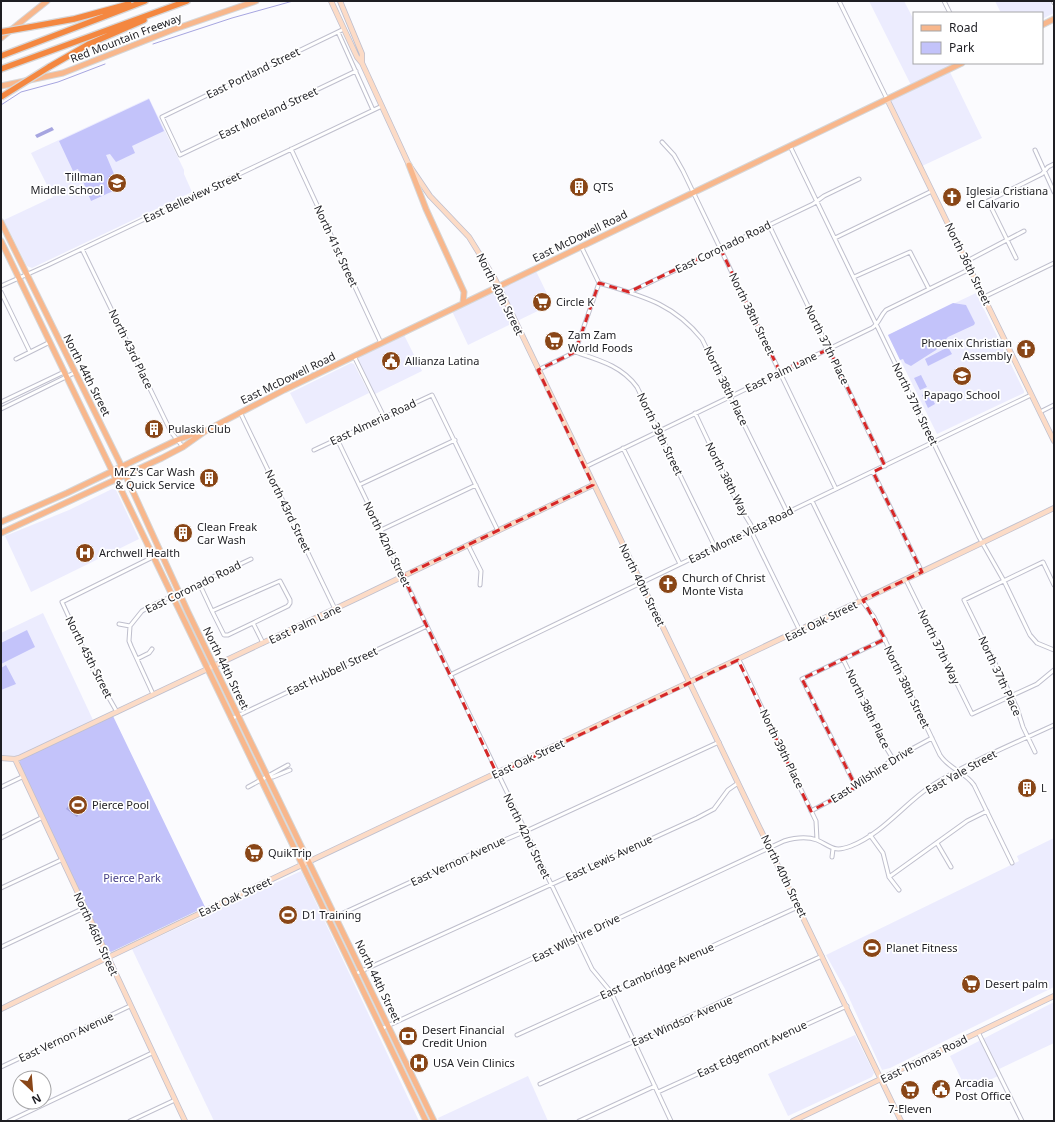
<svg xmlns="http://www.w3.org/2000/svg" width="1055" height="1122" font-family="'Noto Sans',sans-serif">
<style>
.built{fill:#ececfe}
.green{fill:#c3c3fa}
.water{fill:#a6a5e0}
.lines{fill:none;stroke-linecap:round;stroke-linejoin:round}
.stream{stroke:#a6a5e0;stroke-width:1}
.street-casing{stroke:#bfbfcd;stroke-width:5}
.secondary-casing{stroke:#bfbfcd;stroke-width:6}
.primary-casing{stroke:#d6d6d7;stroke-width:7}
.highway-casing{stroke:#d6d6d7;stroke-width:8}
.street{stroke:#fff;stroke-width:3}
.secondary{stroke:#fcdbc6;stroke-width:4.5}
.primary{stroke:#f8b78c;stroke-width:5}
.highway{stroke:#f48740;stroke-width:5.5}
.highway-bridge-casing{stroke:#d6d6d7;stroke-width:8;stroke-linecap:butt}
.highway-bridge{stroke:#f48740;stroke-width:5.5}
.marked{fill:none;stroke:#d62828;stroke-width:3;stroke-dasharray:8 5;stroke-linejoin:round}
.labels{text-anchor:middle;stroke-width:3.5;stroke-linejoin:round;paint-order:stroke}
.street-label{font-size:11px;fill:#1e1e23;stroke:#fff}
.poi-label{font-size:11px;fill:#1e1e23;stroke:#fff;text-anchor:start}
.park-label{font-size:11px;fill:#474087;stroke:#fff}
</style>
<rect width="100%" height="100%" fill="#fbfbfe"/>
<path class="built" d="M869 1H904L914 20V63H962L949 70 982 138 920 167 887 99 912 87Z
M995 1H1050L1054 13 1042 19V13H1001Z
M149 98 184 170V174L192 192 32 268 27 266 4 220 53 197 31 153Z
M535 269 552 304 468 345 451 309Z
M976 293 1024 391V393L937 434 888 335Z
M403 333 422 371 373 395 354 356Z
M351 363 354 364 369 393 306 424 290 393Z
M112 489 116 490 139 539 31 592 5 536 69 510Z
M43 613 93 720 17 756 1 755V633Z
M1054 838V987L890 1068 882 1070 845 989 826 955 1019 861 1017 856Z
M301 871 419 1121H214L132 949Z
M1054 1002V1043L995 1071 998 1076 967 1091 950 1056Z
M855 1035 874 1073 872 1077 788 1116 768 1074Z
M528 1076 548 1121H439L438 1118Z"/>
<path class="green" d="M149 99 164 131 132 146 135 153 116 162 110 154 106 155 120 188 91 201 78 169 73 171 59 141Z
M953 303 966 305 975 323 974 325 948 337 936 350 914 364 911 366 905 363 903 359 900 360 888 335Z
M948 347 952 354 928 366 925 359Z
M921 375 927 387 920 390 914 378Z
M929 392 935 404 928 408 922 395Z
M27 630 35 647 1 664V643Z
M6 665 16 684 1 690V668Z
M113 716 205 907 111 952 107 950 19 764 20 760Z"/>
<path class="water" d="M52 127 54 130 37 138 35 135Z
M74 798 79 801 76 806 82 810 77 817 66 809Z"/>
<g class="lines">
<path class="stream" d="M153 44 232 18 293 1
M1 105 21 92 58 82 105 64"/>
<g class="street-casing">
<path id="street" d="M839 1 887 99
M944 1 950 13
M1053 1 1054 3
M344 29 162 117 180 155 356 71
M338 32 373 110
M662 142 674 155 683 171 836 489
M790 146 979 537 1004 581 1030 635 1037 643 1054 650
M291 149 381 343
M1035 150 1054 192
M769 225 885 466
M835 238 932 191
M581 246 599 283C642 296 673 303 702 339L787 512
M82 249 171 432 183 447
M1016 258 988 201 1042 174 1048 167 1054 164
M967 261 1024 231
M854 277 910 252 929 289
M1 286 48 265 382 106
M1 292 30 352
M630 292 813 204 824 196 859 179
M984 297 1054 263
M575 352C599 360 622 366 637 387L715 547
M354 356 384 417
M16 359 50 342
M538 370 575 352 599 283
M1 402 64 372
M1 409 74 373
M240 412 335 609
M1040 412 1054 405
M695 413 737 502 751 525 753 535 800 631
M337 439 592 969 611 992 671 1121
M623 448 680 564
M314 450 432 395 498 531
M585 467 872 328C879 324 880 316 886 310L970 269
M873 472 922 572
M359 485 455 440
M812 501 859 597 874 617 940 755C949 769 965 772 974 785L1012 863
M381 530 476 485
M468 545 481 571 480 585
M906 580 972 714 1037 684 1054 670
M199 583 212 611
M253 623 228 635H224L212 611 280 581 290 600V603L288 606 253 623 263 643
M119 624 130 626 142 611 151 606 251 559
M130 626 129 641 131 646 153 694
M137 659 149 653 152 649
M843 659 887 749 893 759
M739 660 816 821 817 840
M450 675 1031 395
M117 712 93 670 62 602 161 553
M231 719 427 626
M1035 752 1023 727 1017 708 964 600 1043 562 1054 585
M268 777H273L290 770
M1 787 22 777
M248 787 288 765
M856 787 802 679 885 639
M811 811 856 787 893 759 932 738
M870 835 883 853 889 877 899 890
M1 838 41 818
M937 843 951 867
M832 857 833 849
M889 877 967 821 987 811
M1 888 61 860
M328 920 478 851 526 831 719 742
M1 947 84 908
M355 974 697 818 714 809 728 790 738 783
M381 1029 784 841C794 838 806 836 817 840 831 846 833 853 851 846 882 834 904 804 931 786 969 762 1013 744 1054 725
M978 1032 1022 1121
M517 1035 798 907
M1 1067 130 1006
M540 1084 822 956
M658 1092 847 1006
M9 1121 152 1053
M130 1121 175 1100
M579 1121 655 1086"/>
</g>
<g class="secondary-casing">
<path id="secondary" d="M331 1 357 57 362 63 409 165 430 196 469 237 495 279 901 1121
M340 1 362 54V63
M887 99 1054 441
M1 758 15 759 19 758 362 596 593 485
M15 759 185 1121
M1 1009C350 839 704 678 1054 508
M793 1121 1054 996"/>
</g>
<g class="primary-casing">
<path id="primary" d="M1042 25 1054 19
M1 38 47 1
M1 86 63 73 172 30 256 1
M409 165 426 209 464 292 463 303
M1 222 119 461 188 612 434 1121
M1 241 426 1121
M1 522 67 493 177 440 202 431
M1 533 162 458 183 447 207 430 284 390 962 63"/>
</g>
<g class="highway-casing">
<path id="highway" d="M30 27 74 19 129 4
M1 56 145 1
M49 67 89 44 144 20
M1 69 187 1"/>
</g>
<use href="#street" class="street"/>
<use href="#secondary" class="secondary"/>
<use href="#primary" class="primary"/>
<use href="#highway" class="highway"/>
<g class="highway-bridge-casing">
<path id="highway-bridge" d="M1 32 30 27
M1 97 49 67"/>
</g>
<use href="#highway-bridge" class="highway-bridge"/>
</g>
<path class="marked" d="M720 248 780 372 829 349 885 466 873 472 922 572 863 600 885 639 802 679 856 787 811 811 738 660 497 774 403 576 593 485 538 370 575 352 599 283 629 292Z"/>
<defs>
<g id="school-disc" transform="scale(1)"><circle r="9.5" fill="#894617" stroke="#fff"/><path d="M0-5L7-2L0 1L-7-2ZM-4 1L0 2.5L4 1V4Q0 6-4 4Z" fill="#fff"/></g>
<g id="building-disc" transform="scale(1)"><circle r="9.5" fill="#894617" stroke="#fff"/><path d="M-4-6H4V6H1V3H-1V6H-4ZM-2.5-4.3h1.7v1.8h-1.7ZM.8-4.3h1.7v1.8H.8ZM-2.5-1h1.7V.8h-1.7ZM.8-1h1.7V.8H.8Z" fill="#fff"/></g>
<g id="church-disc" transform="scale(1)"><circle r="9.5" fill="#894617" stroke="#fff"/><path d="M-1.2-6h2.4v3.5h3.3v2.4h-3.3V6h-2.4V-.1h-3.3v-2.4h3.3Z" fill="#fff"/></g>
<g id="supermarket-disc" transform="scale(1)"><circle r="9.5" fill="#894617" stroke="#fff"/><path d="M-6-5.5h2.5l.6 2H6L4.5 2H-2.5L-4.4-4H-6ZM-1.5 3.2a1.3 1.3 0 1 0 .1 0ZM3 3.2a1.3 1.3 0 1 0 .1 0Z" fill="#fff"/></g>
<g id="civic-disc" transform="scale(1)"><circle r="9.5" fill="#894617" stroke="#fff"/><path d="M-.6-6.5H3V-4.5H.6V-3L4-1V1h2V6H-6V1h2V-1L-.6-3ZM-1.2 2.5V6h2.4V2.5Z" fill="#fff"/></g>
<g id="hospital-disc" transform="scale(1)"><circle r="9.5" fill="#894617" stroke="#fff"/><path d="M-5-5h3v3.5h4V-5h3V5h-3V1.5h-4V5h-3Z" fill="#fff"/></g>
<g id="stadium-disc" transform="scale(1)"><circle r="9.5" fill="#894617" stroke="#fff"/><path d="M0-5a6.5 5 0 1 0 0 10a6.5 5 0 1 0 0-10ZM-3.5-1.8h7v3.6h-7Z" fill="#fff"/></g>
<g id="bank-disc" transform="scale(1)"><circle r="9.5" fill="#894617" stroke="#fff"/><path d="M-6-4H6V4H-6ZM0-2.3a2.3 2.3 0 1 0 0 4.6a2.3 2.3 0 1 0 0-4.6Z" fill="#fff"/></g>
</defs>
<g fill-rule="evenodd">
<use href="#school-disc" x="117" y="183"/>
<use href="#building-disc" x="579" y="187"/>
<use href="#church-disc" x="952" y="197"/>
<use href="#supermarket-disc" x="542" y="302"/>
<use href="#supermarket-disc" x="554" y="341"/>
<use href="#church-disc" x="1026" y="349"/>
<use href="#civic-disc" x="391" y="361"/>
<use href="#school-disc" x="962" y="376"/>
<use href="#building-disc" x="154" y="429"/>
<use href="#building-disc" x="209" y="478"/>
<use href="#building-disc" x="183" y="533"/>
<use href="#hospital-disc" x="85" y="553"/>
<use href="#church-disc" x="668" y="584"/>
<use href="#building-disc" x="1027" y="788"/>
<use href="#stadium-disc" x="78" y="805"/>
<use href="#supermarket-disc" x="254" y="853"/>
<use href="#stadium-disc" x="288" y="915"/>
<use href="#stadium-disc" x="872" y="948"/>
<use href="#supermarket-disc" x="971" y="984"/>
<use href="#bank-disc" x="408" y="1036"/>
<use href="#hospital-disc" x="419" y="1063"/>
<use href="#civic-disc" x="941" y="1089"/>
<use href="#supermarket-disc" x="910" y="1090"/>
</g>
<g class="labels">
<g class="street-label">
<text transform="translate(126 38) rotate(-21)" y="4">Red Mountain Freeway</text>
<text transform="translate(253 73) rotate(-26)" y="4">East Portland Street</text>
<text transform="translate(268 113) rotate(-25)" y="4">East Moreland Street</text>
<text transform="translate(192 197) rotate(-25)" y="4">East Belleview Street</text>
<text transform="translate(580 236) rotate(-26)" y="4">East McDowell Road</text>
<text transform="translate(336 246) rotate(65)" y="4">North 41st Street</text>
<text transform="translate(723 247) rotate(-26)" y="4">East Coronado Road</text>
<text transform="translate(968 264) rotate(64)" y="4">North 36th Street</text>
<text transform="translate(500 294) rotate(63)" y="4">North 40th Street</text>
<text transform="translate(752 314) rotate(64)" y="4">North 38th Street</text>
<text transform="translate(827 345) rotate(64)" y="4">North 37th Place</text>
<text transform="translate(131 349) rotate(64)" y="4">North 43rd Place</text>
<text transform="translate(781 372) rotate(-26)" y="4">East Palm Lane</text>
<text transform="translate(87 375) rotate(63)" y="4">North 44th Street</text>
<text transform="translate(288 378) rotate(-26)" y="4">East McDowell Road</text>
<text transform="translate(726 386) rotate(64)" y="4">North 38th Place</text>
<text transform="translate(915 404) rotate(64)" y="4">North 37th Street</text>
<text transform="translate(373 422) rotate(-25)" y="4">East Almeria Road</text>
<text transform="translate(660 434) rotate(64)" y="4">North 39th Street</text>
<text transform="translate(727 479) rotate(63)" y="4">North 38th Way</text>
<text transform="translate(288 511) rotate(64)" y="4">North 43rd Street</text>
<text transform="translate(741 535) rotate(-26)" y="4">East Monte Vista Road</text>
<text transform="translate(387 544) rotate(64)" y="4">North 42nd Street</text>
<text transform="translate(642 585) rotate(64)" y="4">North 40th Street</text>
<text transform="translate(193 587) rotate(-26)" y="4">East Coronado Road</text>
<text transform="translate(821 621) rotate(-26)" y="4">East Oak Street</text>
<text transform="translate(305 624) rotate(-25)" y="4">East Palm Lane</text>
<text transform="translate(939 647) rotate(64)" y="4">North 37th Way</text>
<text transform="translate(89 657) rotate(63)" y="4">North 45th Street</text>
<text transform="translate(226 668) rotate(64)" y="4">North 44th Street</text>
<text transform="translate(332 671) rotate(-25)" y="4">East Hubbell Street</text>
<text transform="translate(1000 676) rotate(65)" y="4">North 37th Place</text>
<text transform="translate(907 687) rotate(64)" y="4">North 38th Street</text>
<text transform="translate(868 709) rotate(64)" y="4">North 38th Place</text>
<text transform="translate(782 749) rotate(64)" y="4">North 39th Place</text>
<text transform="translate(528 759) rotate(-25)" y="4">East Oak Street</text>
<text transform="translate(961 772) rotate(-29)" y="4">East Yale Street</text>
<text transform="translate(872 774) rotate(-33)" y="4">East Wilshire Drive</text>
<text transform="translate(527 836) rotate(64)" y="4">North 42nd Street</text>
<text transform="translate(609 858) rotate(-25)" y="4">East Lewis Avenue</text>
<text transform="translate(458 861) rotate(-25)" y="4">East Vernon Avenue</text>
<text transform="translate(784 876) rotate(64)" y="4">North 40th Street</text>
<text transform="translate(235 897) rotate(-25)" y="4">East Oak Street</text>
<text transform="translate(96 934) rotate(65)" y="4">North 46th Street</text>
<text transform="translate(576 938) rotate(-26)" y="4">East Wilshire Drive</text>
<text transform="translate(657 971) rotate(-24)" y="4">East Cambridge Avenue</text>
<text transform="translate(378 981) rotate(64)" y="4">North 44th Street</text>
<text transform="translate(682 1021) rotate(-24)" y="4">East Windsor Avenue</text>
<text transform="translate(66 1037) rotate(-25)" y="4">East Vernon Avenue</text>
<text transform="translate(752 1049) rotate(-25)" y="4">East Edgemont Avenue</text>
<text transform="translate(924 1059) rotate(-26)" y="4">East Thomas Road</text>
</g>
<g class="poi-label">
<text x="103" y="181" text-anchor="end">Tillman<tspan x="103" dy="13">Middle School</tspan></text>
<text x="593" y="191">QTS</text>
<text x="966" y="195">Iglesia Cristiana<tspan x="966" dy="13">el Calvario</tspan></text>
<text x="556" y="306">Circle K</text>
<text x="568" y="339">Zam Zam<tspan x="568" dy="13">World Foods</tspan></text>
<text x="1012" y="347" text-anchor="end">Phoenix Christian<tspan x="1012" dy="13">Assembly</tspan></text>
<text x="405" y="365">Allianza Latina</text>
<text x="962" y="399" text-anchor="middle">Papago School</text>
<text x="168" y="433">Pulaski Club</text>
<text x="195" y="476" text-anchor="end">Mr.Z's Car Wash<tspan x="195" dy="13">&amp; Quick Service</tspan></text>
<text x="197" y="531">Clean Freak<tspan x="197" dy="13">Car Wash</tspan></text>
<text x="99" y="557">Archwell Health</text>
<text x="682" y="582">Church of Christ<tspan x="682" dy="13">Monte Vista</tspan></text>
<text x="1041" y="792">L</text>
<text x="92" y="809">Pierce Pool</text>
<text x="268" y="857">QuikTrip</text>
<text x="302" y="919">D1 Training</text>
<text x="886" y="952">Planet Fitness</text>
<text x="985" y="988">Desert palm</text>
<text x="422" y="1034">Desert Financial<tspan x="422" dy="13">Credit Union</tspan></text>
<text x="433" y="1067">USA Vein Clinics</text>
<text x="955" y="1087">Arcadia<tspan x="955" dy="13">Post Office</tspan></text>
<text x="910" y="1113" text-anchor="middle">7-Eleven</text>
</g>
<g class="park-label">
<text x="132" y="882">Pierce Park</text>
</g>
</g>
<rect width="1055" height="1122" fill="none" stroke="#1e1e23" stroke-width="4"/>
<rect x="913" y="12" width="130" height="52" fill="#ffffff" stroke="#a5a5a7"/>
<rect x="921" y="25" width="20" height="6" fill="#f8b78c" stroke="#a5a5a7"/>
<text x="949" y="32" font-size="12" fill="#1e1e23">Road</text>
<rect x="921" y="42" width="20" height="12" fill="#c3c3fa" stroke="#a5a5a7"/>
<text x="949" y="52" font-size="12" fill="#1e1e23">Park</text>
<g transform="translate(32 1090) rotate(154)"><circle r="19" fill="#ffffff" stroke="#a5a5a7"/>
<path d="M0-3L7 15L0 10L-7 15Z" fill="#894617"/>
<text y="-6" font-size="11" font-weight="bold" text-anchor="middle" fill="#1e1e23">N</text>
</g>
</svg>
